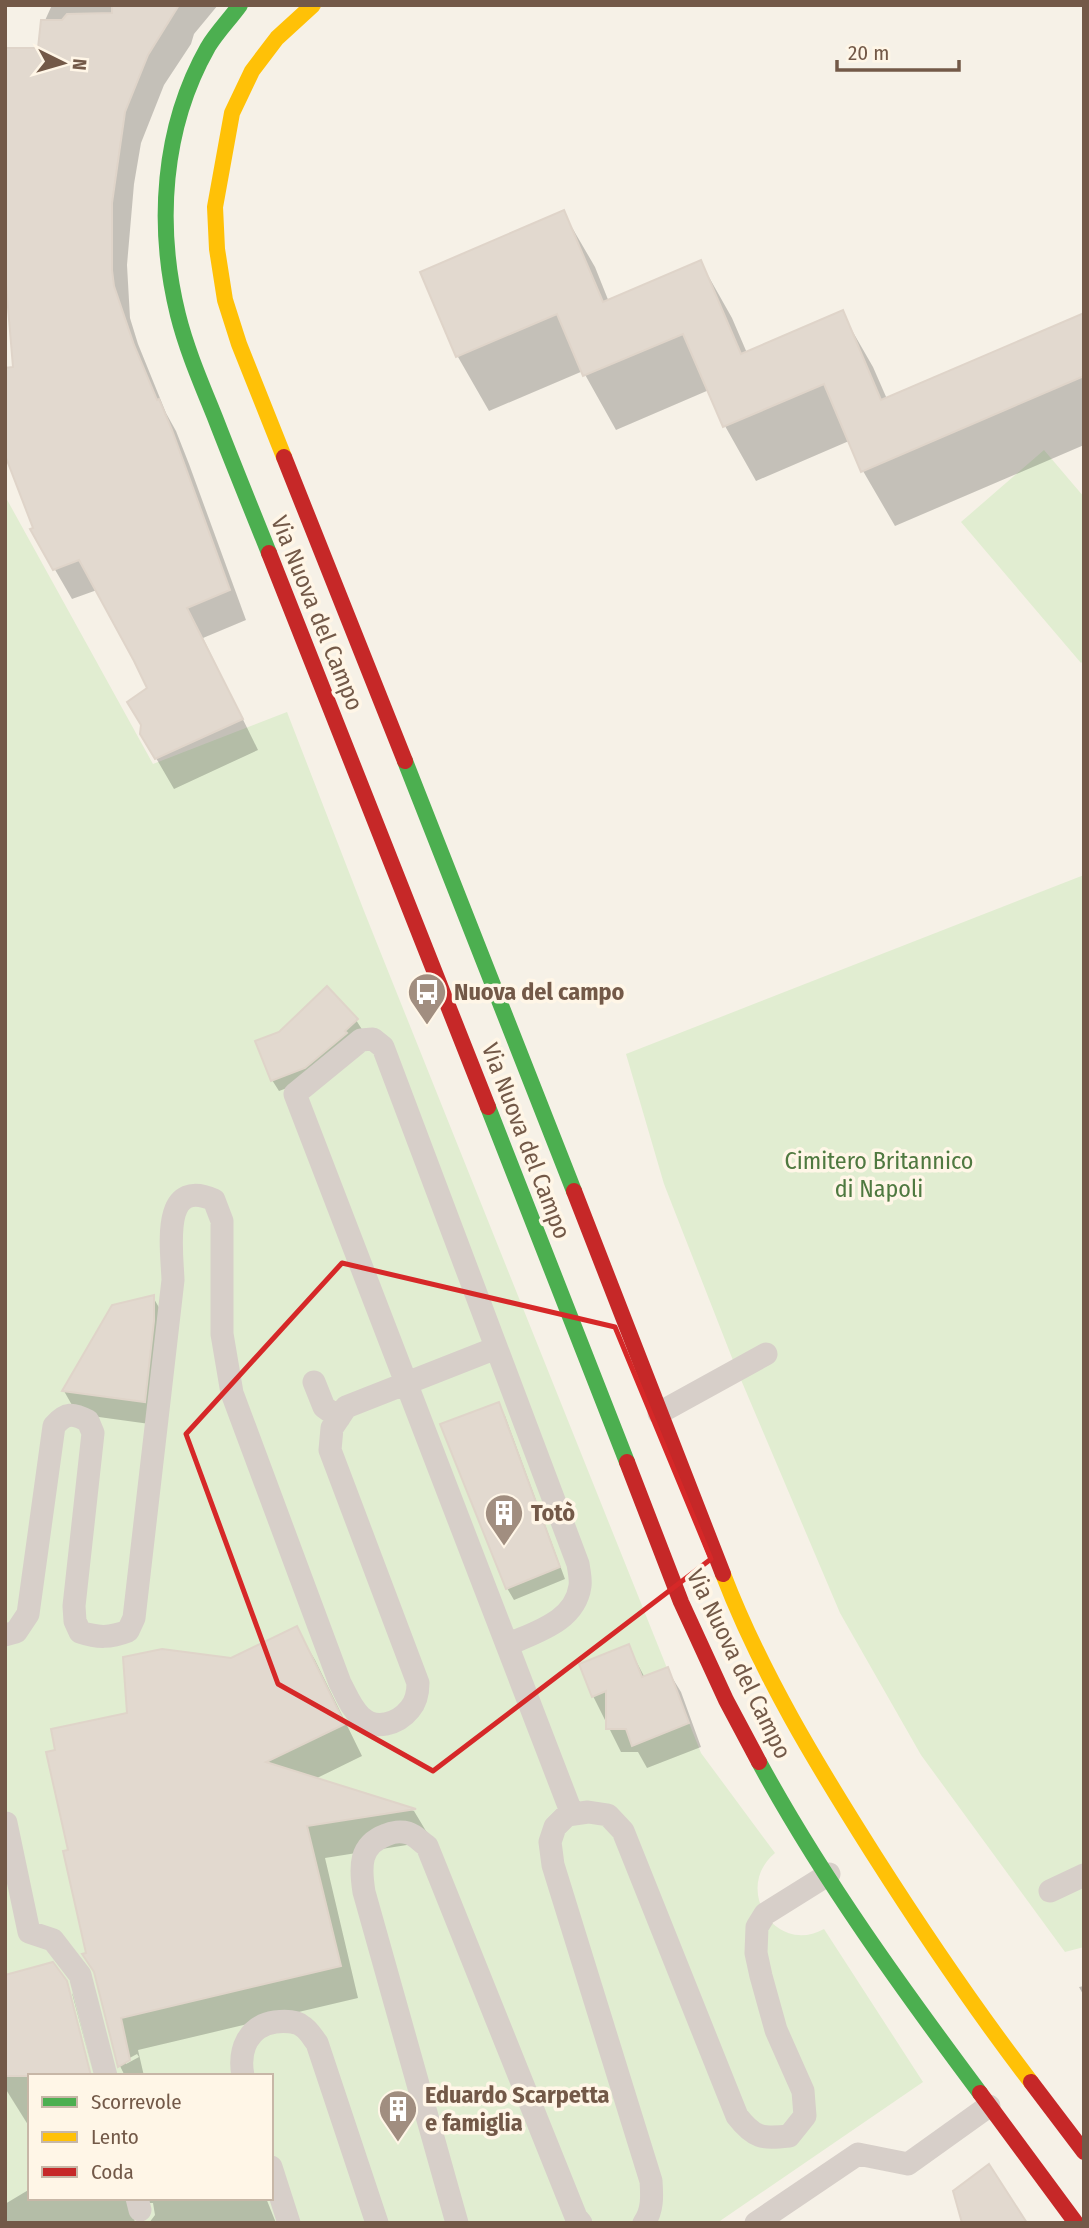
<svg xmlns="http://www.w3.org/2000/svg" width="1089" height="2228" font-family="'Fira Sans Condensed',sans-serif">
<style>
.green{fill:#e1edd1;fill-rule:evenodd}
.shadow{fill:#0003;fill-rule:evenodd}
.building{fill:#e2d9cf;stroke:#dfd4c9;stroke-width:2}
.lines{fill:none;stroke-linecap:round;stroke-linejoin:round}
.lane{stroke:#d7cfc9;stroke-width:23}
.fast{stroke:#4caf50;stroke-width:16}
.slow{stroke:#ffc107;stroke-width:16}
.jam{stroke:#c62828;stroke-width:16}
.marked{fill:none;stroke:#d62828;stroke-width:5;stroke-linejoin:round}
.labels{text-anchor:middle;stroke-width:7;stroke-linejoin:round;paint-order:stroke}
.street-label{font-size:24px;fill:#735948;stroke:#fff6e7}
.poi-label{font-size:24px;font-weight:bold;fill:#735948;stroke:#fff6e7;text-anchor:start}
.park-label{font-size:24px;fill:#4f7940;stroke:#fff6e7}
</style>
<rect width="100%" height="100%" fill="#f6f1e7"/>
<path class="green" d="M1044 450 1084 497V660L1081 663 961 522Z
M5 496 153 764 287 712 364 911 701 1753 775 1853C732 1889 776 1956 824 1929L923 2082 717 2223H5ZM30 2076H271V2198H30Z
M1084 875V1947L1065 1952 921 1755 840 1613 736 1368 664 1184 626 1054Z"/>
<path class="shadow" d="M52 5H218L194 34 191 44 164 85 141 143 134 184 127 265 130 318 138 344 166 413 176 431 189 464 246 620 203 638 258 750 174 789 142 734 149 689 97 590 72 599 32 530 35 529 14 369 9 301 5 300V50H40L42 27Z
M563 212 595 267 609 302 701 263 732 318 747 353 842 313 873 367 887 399 1084 315V445L895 526 863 471 849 441 756 481 725 426 709 390 616 430 583 371 489 411 458 357 422 273Z
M356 1020 363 1031 311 1079 279 1091 272 1080Z
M153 1297 166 1320 157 1425 77 1414 64 1391Z
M498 1404 505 1416 565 1579 514 1600 507 1588Z
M296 1628 315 1660 362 1756 315 1779 414 1811 432 1841 325 1858 358 1998 138 2050 144 2076H125L120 2066 97 1977 84 1955 88 1954 70 1851 129 1715 231 1660ZM137 2054 139 2057 126 2064V2060Z
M628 1646 645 1678 667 1669 681 1692 701 1747 647 1768 638 1752H621L593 1696Z
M5 1977 30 2076V2128L5 2088Z
M1084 1986V1996L1079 1987Z
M72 1993 73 1995 94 2076Z
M30 2189V2198H266L276 2223H149L155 2215 153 2203H144L133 2213 135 2223H5V2204Z"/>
<path class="building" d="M112 5H179L148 55 125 112 112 203V270L114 286 134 345 157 400 159 399 172 430 230 590 187 608 243 719 155 759 140 734 141 725 127 702 147 688 134 661 79 560 53 570 30 529 33 528 5 455V368L13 367 5 272V48H38L41 20H62L67 14 112 13Z
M564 210 603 302 701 260 741 354 843 310 881 400 1084 313V376L861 472 824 384 723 427 683 334 583 376 557 314 456 357 420 272Z
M327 986 358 1019 345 1031 347 1033 305 1068 271 1081 255 1041 279 1032Z
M154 1295V1321L145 1402 62 1391 112 1305Z
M499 1402 560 1567 506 1589 440 1424Z
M297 1626 345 1724 266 1762 416 1809 307 1826 341 1966 121 2018 130 2060 118 2067 94 1972 82 1954 86 1953 63 1851 68 1850 46 1752 55 1750 51 1729 127 1713 123 1657 162 1649 231 1658Z
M629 1644 642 1677 668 1667 689 1723 632 1746 626 1729H606V1691L592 1697 579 1664Z
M53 1962 67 1981 91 2076H5V1975Z
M989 2164 1027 2223H962L953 2191Z"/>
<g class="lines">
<path class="lane" d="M314 1382 324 1407 339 1418
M659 1413 766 1354
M5 1635 16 1632 28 1614 54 1426C66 1412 73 1413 88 1421L93 1433 74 1606 75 1621 80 1632C98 1638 110 1638 128 1631L134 1618 173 1280C172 1250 160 1176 214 1200L222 1221V1334L232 1393 340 1683C346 1694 351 1708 361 1717 375 1731 398 1724 410 1709 416 1702 418 1692 418 1683L330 1450 332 1428 346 1407 496 1348
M507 1645C535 1632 575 1622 580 1586 581 1579 579 1571 578 1564L383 1047 373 1039 361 1040 295 1094 572 1814
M6 1823 29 1932 53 1940 80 1975 106 2076
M1050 1891 1084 1875
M243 2076C238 2050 248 2026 275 2022 283 2021 296 2021 302 2026 308 2029 313 2038 317 2043L377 2223
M271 2167 289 2223
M137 2198 140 2210
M457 2223 364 1892C360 1867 359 1845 386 1835 392 1832 401 1831 408 1833 415 1835 421 1842 427 1846L576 2217 581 2223
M644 2223C653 2210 652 2195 651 2181L553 1865 550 1842 555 1827 567 1815 588 1812 608 1815 623 1831 737 2116C754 2138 762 2139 789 2136L805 2116 803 2091 776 2030 761 1976 756 1953 757 1927 765 1914 829 1874
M756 2223 858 2154 908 2164 989 2106"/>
<path class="fast" d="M240 5C230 19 217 32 208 47 162 128 156 226 178 315 187 351 202 385 216 420 233 464 251 508 269 553
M405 761 574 1191
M488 1107 627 1462
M759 1762C822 1878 901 1987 980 2093"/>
<path class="slow" d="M284 457 239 344 225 300 217 249 215 207 232 113 252 71 277 38 313 5
M723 1574C761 1673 817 1765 874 1855 923 1932 975 2009 1031 2082"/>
<path class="jam" d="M284 457 405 761
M269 553 488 1107
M574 1191 723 1574
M627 1462 681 1602 726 1700 759 1762
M1031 2082 1084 2152
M980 2093 1076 2223"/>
</g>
<path class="marked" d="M342 1263 615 1327 711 1559 433 1771 278 1684 186 1434Z"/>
<defs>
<g id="bus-pin" transform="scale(2.0125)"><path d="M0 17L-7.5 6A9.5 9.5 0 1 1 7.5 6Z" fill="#a18e80" stroke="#fff6e7"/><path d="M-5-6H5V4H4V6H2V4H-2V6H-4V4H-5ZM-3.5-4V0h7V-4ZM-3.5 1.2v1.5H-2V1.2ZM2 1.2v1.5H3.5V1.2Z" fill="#fff"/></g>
<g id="building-pin" transform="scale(2.0125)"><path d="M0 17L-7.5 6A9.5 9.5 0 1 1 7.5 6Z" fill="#a18e80" stroke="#fff6e7"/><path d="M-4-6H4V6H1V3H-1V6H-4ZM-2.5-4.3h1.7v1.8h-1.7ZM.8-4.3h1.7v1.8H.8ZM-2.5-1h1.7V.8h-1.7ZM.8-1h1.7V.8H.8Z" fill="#fff"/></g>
</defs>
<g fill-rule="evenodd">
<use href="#bus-pin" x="427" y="992"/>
<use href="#building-pin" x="504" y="1513"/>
<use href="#building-pin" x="398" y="2109"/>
</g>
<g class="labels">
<g class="street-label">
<text transform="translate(317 613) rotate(68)" y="8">Via Nuova del Campo</text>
<text transform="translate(526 1141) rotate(69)" y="8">Via Nuova del Campo</text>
<text transform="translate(739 1664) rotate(64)" y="8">Via Nuova del Campo</text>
</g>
<g class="poi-label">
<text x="454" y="1000">Nuova del campo</text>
<text x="531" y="1521">Totò</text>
<text x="425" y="2103">Eduardo Scarpetta<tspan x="425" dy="28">e famiglia</tspan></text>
</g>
<g class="park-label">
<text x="879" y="1169">Cimitero Britannico<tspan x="879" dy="28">di Napoli</tspan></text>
</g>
</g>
<rect width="1089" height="2228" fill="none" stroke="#735948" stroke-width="14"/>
<rect x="28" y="2074" width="245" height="126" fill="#fff6e7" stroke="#c7b7a7" stroke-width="2"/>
<rect x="42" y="2097" width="35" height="10" fill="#4caf50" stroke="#c7b7a7" stroke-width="2"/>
<text x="91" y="2109" font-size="21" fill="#735948">Scorrevole</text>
<rect x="42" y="2132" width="35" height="10" fill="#ffc107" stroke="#c7b7a7" stroke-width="2"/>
<text x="91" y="2144" font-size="21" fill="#735948">Lento</text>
<rect x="42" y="2167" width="35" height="10" fill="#c62828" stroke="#c7b7a7" stroke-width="2"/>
<text x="91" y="2179" font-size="21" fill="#735948">Coda</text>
<g transform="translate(63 63) rotate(95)" stroke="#fff6e7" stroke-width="5" paint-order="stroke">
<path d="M0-5L12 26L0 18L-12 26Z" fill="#735948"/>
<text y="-10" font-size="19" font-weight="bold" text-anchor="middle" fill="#735948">N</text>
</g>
<path d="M837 60v10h122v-10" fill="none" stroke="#735948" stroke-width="3.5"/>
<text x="848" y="60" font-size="21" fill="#735948" stroke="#fff6e7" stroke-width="5" paint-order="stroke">20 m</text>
</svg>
